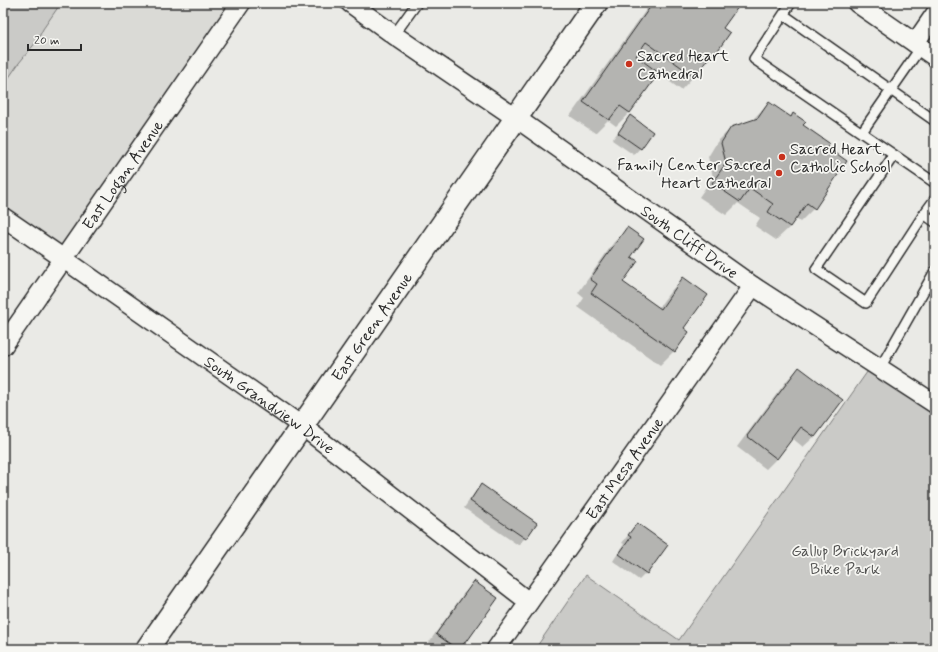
<svg xmlns="http://www.w3.org/2000/svg" width="938" height="652" font-family="Mynerve,sans-serif">
<style>
.built{fill:#dadad6}
.green{fill:#cacac7;stroke:#7a7a79}
.shadow{fill:#0003}
.building{fill:#b4b4b1;stroke:#2b2b2b}
.lines{fill:none;stroke-linecap:round;stroke-linejoin:round}
.lane-casing{stroke:#2b2b2b;stroke-width:12}
.street-casing{stroke:#2b2b2b;stroke-width:21}
.secondary-casing{stroke:#2b2b2b;stroke-width:25}
.lane{stroke:#f6f6f2;stroke-width:9}
.street{stroke:#f6f6f2;stroke-width:18}
.secondary{stroke:#f6f6f2;stroke-width:22}
.poi-dot{fill:#c8321e;stroke:#f6f6f2;stroke-width:1.5}
.labels{text-anchor:middle;stroke-width:3.5;stroke-linejoin:round;paint-order:stroke}
.poi-label{font-size:16px;fill:#2b2b2b;stroke:#f6f6f2;text-anchor:start}
.street-label{font-size:16px;fill:#2b2b2b;stroke:#f6f6f2}
.park-label{font-size:16px;fill:#535352;stroke:#f6f6f2}
</style>
<rect width="100%" height="100%" fill="#eaeae6"/>
<filter id="ink" filterUnits="userSpaceOnUse"><feTurbulence type="fractalNoise" baseFrequency=".025" numOctaves="2"/><feDisplacementMap in="SourceGraphic" scale="8" xChannelSelector="R" yChannelSelector="G"/><feConvolveMatrix kernelMatrix="1 2 1 2 8 2 1 2 1" color-interpolation-filters="sRGB"/></filter>
<g filter="url(#ink)">
<path class="built" d="M3 3H241L64 259 3 217Z"/>
<path class="green" d="M3 3H61L43 29 37 41 19 63 3 86Z
M872 365 935 409V649H535L586 575 679 640Z"/>
<path class="shadow" d="M651 3H739L721 28 713 55 701 67 694 76 681 90 658 73 629 113 616 126 608 120 595 133 570 116Z
M769 103 802 125 825 147 814 208 800 222 795 218 790 227 776 240 755 226 760 218 738 203 726 215 699 197 713 177 708 157 717 142 731 128 752 121 755 117Z
M630 117 640 148 634 155 612 140 624 124Z
M628 229 630 257 622 282 658 308 670 292 683 278V328L688 332 674 351 660 365 578 307 584 298 578 293 614 242Z
M799 368 841 400 814 437 803 447 792 438 777 458 766 469 737 447 788 379Z
M481 486 536 523 525 538 518 545 464 508 475 492Z
M637 524 646 573 639 580 613 561 624 544 622 543 631 531Z
M475 583 497 598 467 639 458 649H432L427 645 464 593Z"/>
<path class="building" d="M653 3H741L723 28 730 33 714 56 711 54 695 77 646 42 636 56 659 73 630 113 620 106 609 120 583 102Z
M769 102 791 117 793 113 806 122 803 125 829 143 827 147 847 161 815 209 807 203 790 227 768 212 773 204 750 188 740 202 712 183 726 163 721 143 731 127 758 118Z
M630 115 653 132 641 149 618 133Z
M627 227 644 239 631 257 638 261 623 282 661 309 683 277 708 295 684 328 689 332 675 352 591 293 597 284 590 279Z
M799 367 843 400 815 437 801 427 777 459 747 436Z
M481 484 537 523 526 539 470 501Z
M637 523 668 545 647 574 619 554 631 537 628 535Z
M474 581 498 598 468 640 467 639 460 649H457L436 634Z"/>
<g class="lines">
<g class="lane-casing">
<path id="lane" d="M791 3 754 59 935 183
M784 15 935 121
M394 35 417 3
M862 132 921 47
M894 155 816 269 866 303 924 214 935 222
M924 214 935 199
M880 368 935 271"/>
</g>
<g class="street-casing">
<g id="street">
<path id="s1" d="M350 3 394 35 516 118 753 286 935 404"/>
<path d="M857 3 935 57"/>
<path d="M915 43 935 14"/>
<path id="s2" d="M3 217 64 259 302 426 529 602"/>
<path id="s3" d="M3 346 241 3"/>
<path id="s4" d="M496 649 753 286"/>
</g>
</g>
<g class="secondary-casing">
<g id="secondary">
<path id="s5" d="M147 649 596 3"/>
</g>
</g>
<use href="#lane" class="lane"/>
<use href="#street" class="street"/>
<use href="#secondary" class="secondary"/>
</g>
</g>
<g class="poi-dot">
<circle cx="629" cy="64" r="4"/>
<circle cx="782" cy="157" r="4"/>
<circle cx="779" cy="173" r="4"/>
</g>
<g class="labels">
<g class="poi-label">
<text x="637" y="61">Sacred Heart<tspan x="637" dy="18">Cathedral</tspan></text>
<text x="790" y="154">Sacred Heart<tspan x="790" dy="18">Catholic School</tspan></text>
<text x="771" y="170" text-anchor="end">Family Center Sacred<tspan x="771" dy="18">Heart Cathedral</tspan></text>
</g>
<g class="street-label">
<text dy="6" stroke="none"><textPath href="#s3" startOffset="209">East Logan Avenue</textPath></text>
<text dy="6" stroke="none"><textPath href="#s1" startOffset="415">South Cliff Drive</textPath></text>
<text dy="6" stroke="none"><textPath href="#s5" startOffset="393">East Green Avenue</textPath></text>
<text dy="6" stroke="none"><textPath href="#s2" startOffset="326">South Grandview Drive</textPath></text>
<text dy="6" stroke="none"><textPath href="#s4" startOffset="222">East Mesa Avenue</textPath></text>
</g>
<g class="park-label">
<text x="845" y="556">Gallup Brickyard<tspan x="845" dy="18">Bike Park</tspan></text>
</g>
</g>
<rect width="938" height="652" fill="none" stroke="#f6f6f2" stroke-width="16"/>
<rect x="8" y="8" width="922" height="636" fill="none" stroke="#2b2b2b" stroke-width="1.5" filter="url(#ink)"/>
<path d="M28 44v6h53v-6" fill="none" stroke="#2b2b2b" stroke-width="2"/>
<text x="34" y="44" font-size="12" fill="#2b2b2b" stroke="#f6f6f2" stroke-width="3" paint-order="stroke">20 m</text>
</svg>
